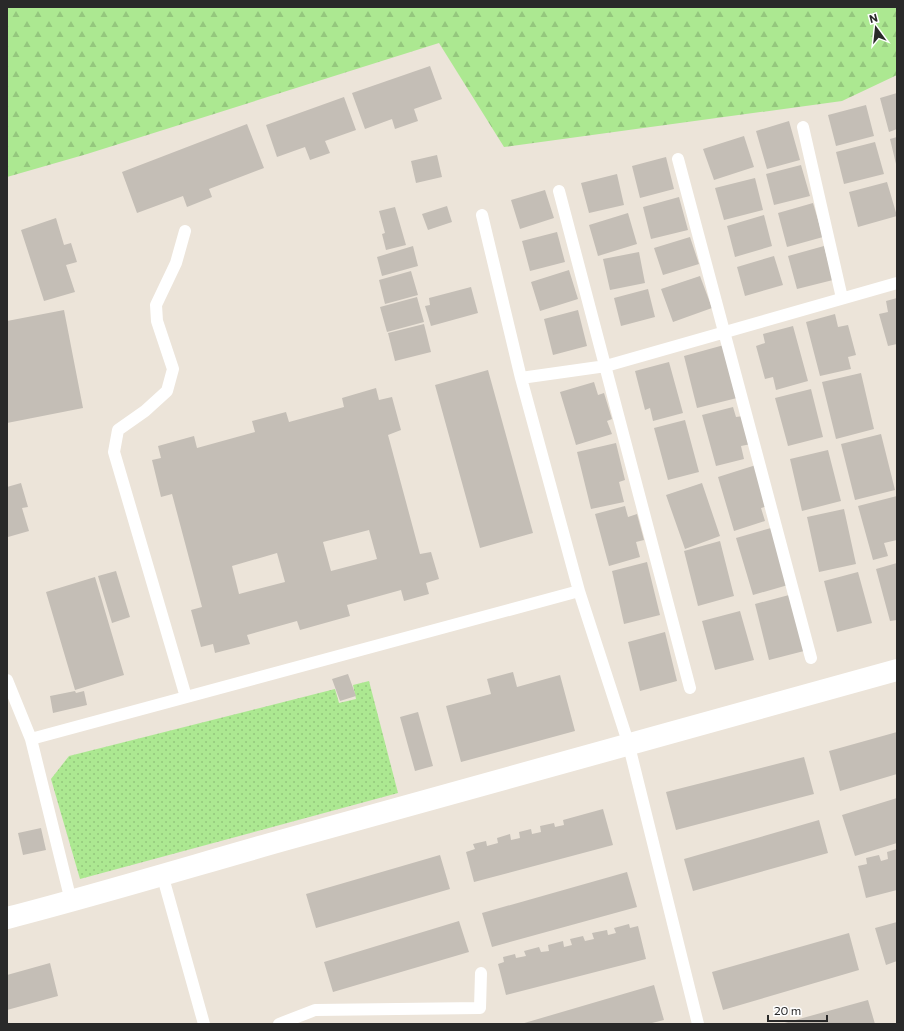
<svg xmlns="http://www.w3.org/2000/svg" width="904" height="1031" font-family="Commissioner,sans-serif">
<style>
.grass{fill:url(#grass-dots)}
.forest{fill:url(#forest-firs)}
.building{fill:#c4beb6;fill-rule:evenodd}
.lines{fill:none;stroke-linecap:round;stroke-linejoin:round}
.lane{stroke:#fff;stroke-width:12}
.street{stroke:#fff;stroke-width:22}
</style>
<defs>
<pattern id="grass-dots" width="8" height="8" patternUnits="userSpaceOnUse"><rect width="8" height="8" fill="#ace891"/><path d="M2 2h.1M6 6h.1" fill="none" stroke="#94c77d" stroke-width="1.8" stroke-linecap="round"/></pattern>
<pattern id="forest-firs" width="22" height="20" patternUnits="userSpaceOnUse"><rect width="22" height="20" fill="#ace891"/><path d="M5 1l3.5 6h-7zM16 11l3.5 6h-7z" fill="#94c77d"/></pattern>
</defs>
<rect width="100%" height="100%" fill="#ece4d9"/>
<path class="grass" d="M369 681 398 793 80 879 51 779 69 756 335 689 339 703 356 699 353 685Z"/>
<path class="forest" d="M7 7H897V75L842 101 504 147 439 43 87 154 7 177Z"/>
<path class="building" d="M430 66 442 99 414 109 418 121 395 129 392 119 365 129 352 93Z
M897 93V129L889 132 880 98Z
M344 97 356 130 325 141 330 153 310 160 305 147 277 157 266 125Z
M866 105 874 136 836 146 828 115Z
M789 121 800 160 767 169 756 131Z
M247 124 264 168 209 189 212 197 187 207 183 196 137 213 122 172Z
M744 136 754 167 714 180 703 149Z
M897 137V164H896L890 139Z
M875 142 884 174 844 184 836 152Z
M437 155 442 177 416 183 411 161Z
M666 157 674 189 640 198 632 166Z
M801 165 810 196 774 205 766 174Z
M617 174 624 205 589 213 581 183Z
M755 178 763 210 724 220 715 188Z
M887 182 897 216 858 227 849 192Z
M545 190 554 218 520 229 511 200Z
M679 197 688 230 651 239 643 207Z
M813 203 823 237 787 247 778 213Z
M447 206 452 222 428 230 422 214Z
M395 207 406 245 386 250 382 234 385 233 379 211Z
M628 213 637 244 598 256 589 225Z
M764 215 772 246 735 257 727 226Z
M56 218 64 245 71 243 77 262 66 265 75 292 44 301 21 230Z
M557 232 565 262 530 271 522 241Z
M690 237 699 264 663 275 654 248Z
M413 246 418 266 382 276 377 257Z
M824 246 833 280 797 289 788 256Z
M639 252 645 283 610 290 603 259Z
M774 256 783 285 745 296 737 267Z
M569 270 578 299 540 311 531 282Z
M411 271 418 295 385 304 379 280Z
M700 276 712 308 673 322 661 289Z
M471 287 478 313 431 326 425 306 430 305 429 298Z
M648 289 655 317 621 326 614 298Z
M417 297 424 322 387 332 380 307Z
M897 298V344L888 346 879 314 888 312 886 301Z
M64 310 83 408 7 423V321Z
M578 310 587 346 553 355 544 319Z
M835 314 838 327 848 325 856 355 848 357 851 369 820 376 806 322Z
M424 324 431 352 395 361 388 333Z
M793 326 808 381 776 390 773 377 765 379 756 346 765 343 763 334Z
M724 345 737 398 697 408 684 356Z
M669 362 683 413 653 421 650 408 645 410 635 371Z
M488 370 533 533 480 548 435 385Z
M861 373 874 429 836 439 822 382Z
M594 382 598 395 604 393 612 419 607 421 612 434 576 445 560 392Z
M376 388 379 400 392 397 401 430 388 435 420 554 431 552 439 579 426 583 429 594 404 601 401 590 347 605 350 616 300 630 297 621 247 635 250 644 215 653 213 644 201 647 191 610 202 607 172 494 161 497 152 460 161 458 158 446 194 436 197 448 255 432 252 421 286 412 289 422 344 407 342 398ZM369 530 377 559 331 571 323 542ZM277 553 285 582 239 594 232 566Z
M811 389 823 437 788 446 775 398Z
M733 407 736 417 743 416 751 444 741 446 744 459 716 466 702 415Z
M685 420 699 472 668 480 654 428Z
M881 434 895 490 855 500 841 444Z
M616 443 625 480 619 482 624 502 591 509 577 452Z
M828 450 841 501 802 511 790 459Z
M756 465 768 506 761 508 765 521 734 531 718 477Z
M21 483 28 507 22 508 29 531 8 537 7 487Z
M702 483 720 536 685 549 666 495Z
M897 496V540L884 543 888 556 873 560 858 506Z
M625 506 628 517 637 514 644 540 636 542 640 557 609 566 595 514Z
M844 509 856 564 819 572 807 517Z
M771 528 788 585 753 595 736 538Z
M720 541 734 596 698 606 684 551Z
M647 562 660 615 624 624 612 571Z
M897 563V620L890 621 876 569Z
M116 571 130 617 112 623 98 576Z
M858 572 872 623 837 632 824 581Z
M95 577 124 675 75 690 46 592Z
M789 595 804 651 769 660 755 604Z
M740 611 754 660 715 670 702 621Z
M665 632 677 681 640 691 628 642Z
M513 672 517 687 560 675 575 731 461 762 446 706 491 694 487 679Z
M348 674 356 696 340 701 332 679Z
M75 691 76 693 84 691 87 705 53 713 50 696Z
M418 712 433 766 415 771 400 717Z
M897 732V774L840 791 829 751Z
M804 757 814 794 676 830 666 792Z
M897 798V843L855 856 842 815Z
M603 809 613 845 474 882 466 852 475 849 473 844 486 841 487 846 498 843 497 838 510 834 511 840 520 838 519 832 531 829 532 834 541 832 540 826 554 823 555 827 564 825 563 820Z
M819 820 828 853 693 891 684 859Z
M41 828 46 850 23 855 18 833Z
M897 849V890L866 898 858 866 867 864 866 858 879 855 881 861 888 859 887 852Z
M440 855 450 889 316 928 306 894Z
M627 872 637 907 492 947 482 913Z
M459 921 469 952 333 992 324 962Z
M897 922V961L886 965 875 928Z
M629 924 630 928 638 926 646 959 506 995 498 964 504 962 503 957 515 954 516 958 526 956 524 951 539 947 541 952 549 951 548 945 563 941 564 947 572 945 570 939 583 936 585 941 594 939 592 933 607 930 608 935 616 933 614 928Z
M849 933 859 970 723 1010 712 972Z
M50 963 58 996 7 1010V975Z
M654 985 664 1020 648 1024H521Z
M868 1000 875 1024H781Z"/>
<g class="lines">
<path class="lane" d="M803 127 842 298
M678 159 811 658
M559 191 690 688
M482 215 521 378 579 591 628 742 698 1024
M185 231 176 263 156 305 157 321 173 369 167 391 145 411 118 430 114 452 186 697
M521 378 606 366 897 283
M7 680 31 739 71 901
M31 739 579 591
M162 874 204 1024
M279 1024 315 1010 480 1008 481 973"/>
<path class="street" d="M7 918C100 894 192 866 284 840 488 783 692 725 897 670"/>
</g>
<rect width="904" height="1031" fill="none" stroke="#292929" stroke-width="16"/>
<g transform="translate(876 28) rotate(345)" stroke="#ffffff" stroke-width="3" paint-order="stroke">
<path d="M0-3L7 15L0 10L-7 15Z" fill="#292929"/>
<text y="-6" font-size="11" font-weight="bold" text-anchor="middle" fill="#292929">N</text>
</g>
<path d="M768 1015v6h59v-6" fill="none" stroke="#292929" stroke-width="2"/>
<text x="774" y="1015" font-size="12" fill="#292929" stroke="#ffffff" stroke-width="3" paint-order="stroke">20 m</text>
</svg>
